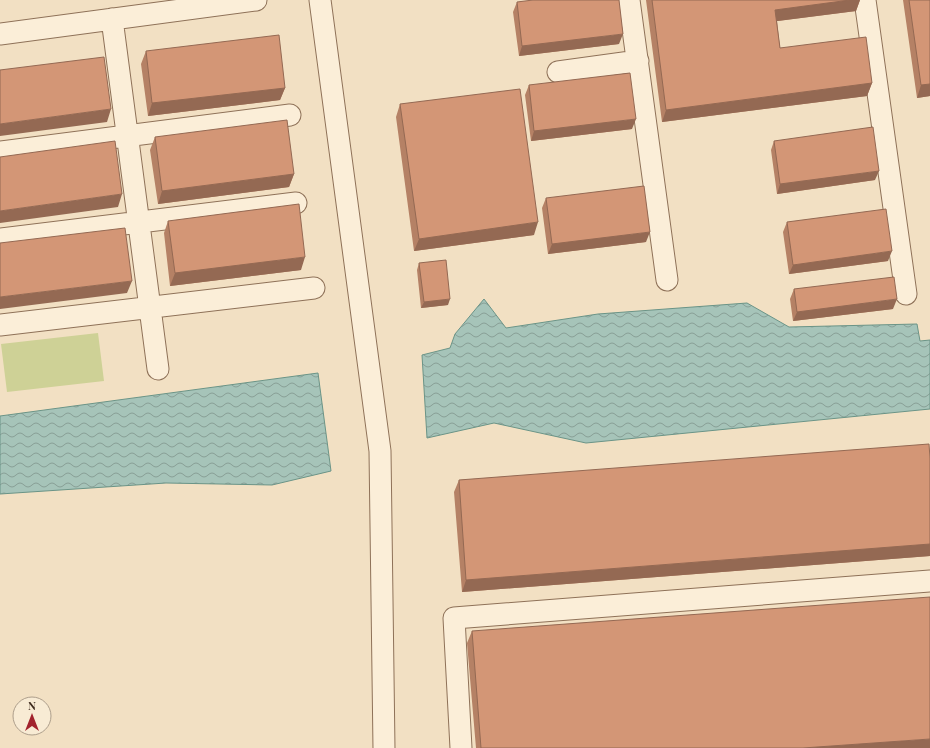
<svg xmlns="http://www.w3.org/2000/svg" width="930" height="748" font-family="'Playfair Display',serif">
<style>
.park{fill:#ced196}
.water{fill:url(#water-waves);stroke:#6b9487}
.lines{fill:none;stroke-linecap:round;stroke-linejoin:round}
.minor-casing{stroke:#8e7158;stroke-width:23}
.minor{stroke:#fbeed8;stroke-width:21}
.wall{fill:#b58165}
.shaded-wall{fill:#946953}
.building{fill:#d39676;stroke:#946953}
</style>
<defs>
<pattern id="water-waves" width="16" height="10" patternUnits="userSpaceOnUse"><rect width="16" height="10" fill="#a6c4b9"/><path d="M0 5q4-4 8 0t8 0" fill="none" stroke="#889f96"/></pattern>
</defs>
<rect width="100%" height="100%" fill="#f2e0c3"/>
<path class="park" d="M98 333 104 381 7 392 1 344Z"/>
<path class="water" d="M484 299 506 328 598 314 747 303 789 327 917 324 920 341 930 340V409L586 443 494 423 427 438 422 355 450 348 455 334Z
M318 373 331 471 272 485 166 483 0 494V416Z"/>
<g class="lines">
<g class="minor-casing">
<path id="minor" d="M320 0 380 451 384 748
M629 0 667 280
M865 0 906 294
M112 19 158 369
M0 34 256 0
M558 72 638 61
M0 152 290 115
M0 239 296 203
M0 325 314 288
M461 748 454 618 930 581"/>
</g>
<use href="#minor" class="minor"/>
</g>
<path class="wall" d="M646 0H860L856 11 777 21 780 48 872 83 867 96 662 122Z
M903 0H930V96L917 98Z
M517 2 619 44 519 56 513 12Z
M146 51 285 88 280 100 148 116 141 64Z
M529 85 632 129 531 141 525 95Z
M400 104 534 235 414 251 396 117Z
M155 137 294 174 289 187 158 204 150 150Z
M774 141 875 180 777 194 771 150Z
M546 198 646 242 548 254 542 208Z
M168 221 301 270 170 286 164 233Z
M787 222 888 261 789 274 783 232Z
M419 263 448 305 421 308 417 270Z
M794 289 893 309 793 321 790 299Z
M930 458V556L462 592 454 492 459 480Z
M472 631 930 748H476L467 643Z"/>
<path class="shaded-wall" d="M850 0H860L856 11 770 22 775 10Z
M623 34 619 44 519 56 522 46Z
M872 83 867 96 662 122 666 110Z
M930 84V96L917 98 921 85Z
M285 88 280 100 148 116 152 103Z
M111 109 107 122 0 136V124Z
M636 119 632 129 531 141 534 131Z
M879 171 875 180 777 194 780 184Z
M294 174 289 187 158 204 162 191Z
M122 194 118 207 0 223V211Z
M538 222 534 235 414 251 419 239Z
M650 232 646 242 548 254 552 244Z
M892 251 888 261 789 274 793 265Z
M305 257 301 270 170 286 175 273Z
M132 281 127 293 0 309V297Z
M450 299 448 305 421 308 424 302Z
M897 299 893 309 793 321 797 312Z
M930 544V556L462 592 466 580Z
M930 739V748H803Z"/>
<path class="building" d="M533 0H619L623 34 522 46 517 2Z
M652 0H850L775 10 780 48 866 37 872 83 666 110Z
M909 0H930V84L921 85Z
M279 35 285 88 152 103 146 51Z
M104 57 111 109 0 124V70Z
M630 73 636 119 534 131 529 85Z
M520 89 538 222 419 239 400 104Z
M287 120 294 174 162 191 155 137Z
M873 127 879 171 780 184 774 141Z
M115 141 122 194 0 211V157Z
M644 186 650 232 552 244 546 198Z
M299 204 305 257 175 273 168 221Z
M886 209 892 251 793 265 787 222Z
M125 228 132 281 0 297V243Z
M446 260 450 299 424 302 419 263Z
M894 277 897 299 797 312 794 289Z
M929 444 930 458V544L466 580 459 480Z
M930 597V739L803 748H481L472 631Z"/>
<g transform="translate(32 716)"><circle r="19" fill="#f8ebd4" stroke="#ad9e8b"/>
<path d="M0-3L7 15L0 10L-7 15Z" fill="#a2232d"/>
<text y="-6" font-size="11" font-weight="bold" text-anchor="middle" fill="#3d2a1d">N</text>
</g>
</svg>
